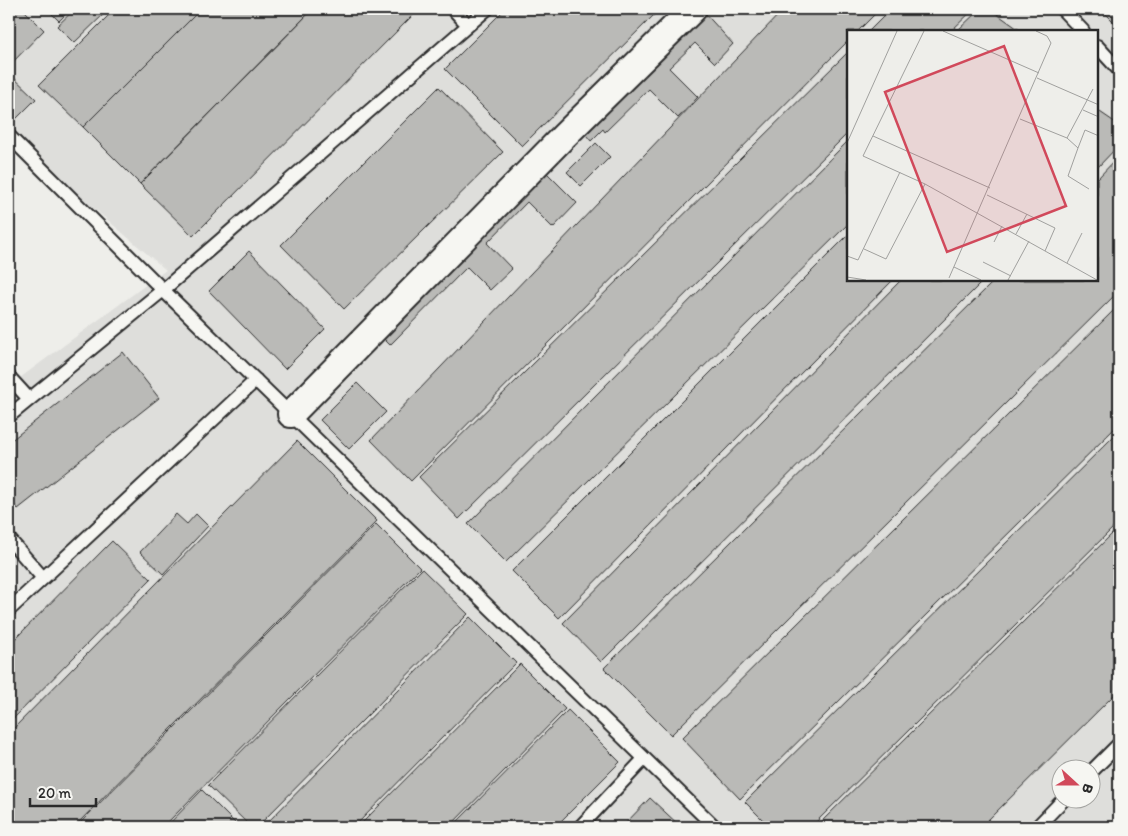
<svg xmlns="http://www.w3.org/2000/svg" width="1128" height="836" font-family="Itim,sans-serif">
<style>
.built{fill:#dededb;fill-rule:evenodd}
.building{fill:#babab7;stroke:#2b2b2b}
.lines{fill:none;stroke-linecap:round;stroke-linejoin:round}
.lane-casing{stroke:#2b2b2b;stroke-width:16}
.street-casing{stroke:#2b2b2b;stroke-width:30}
.lane{stroke:#f6f6f2;stroke-width:12}
.street{stroke:#f6f6f2;stroke-width:26}
.inset-road{fill:none;stroke:#a0a09e;stroke-width:1}
.view{fill:#d1495b;fill-opacity:0.15;stroke:#d1495b;stroke-width:2.5}
.inset-edge{fill:none;stroke:#2b2b2b;stroke-width:2.5}
</style>
<rect width="100%" height="100%" fill="#eeeeea"/>
<filter id="ink" filterUnits="userSpaceOnUse"><feTurbulence type="fractalNoise" baseFrequency=".02" numOctaves="2"/><feDisplacementMap in="SourceGraphic" scale="10" xChannelSelector="R" yChannelSelector="G"/><feConvolveMatrix kernelMatrix="1 2 1 2 8 2 1 2 1" color-interpolation-filters="sRGB"/></filter>
<g filter="url(#ink)">
<path class="built" d="M9 9H1119V827H9V386L166 270 9 136ZM848 31H1097V280H848ZM1060 768H1090V798H1060Z"/>
<path class="building" d="M9 9H23L44 30 9 66Z
M47 9H71L59 21Z
M75 9H104L107 11 74 43 57 26Z
M115 9H201L83 127 39 85Z
M201 9H313L140 184 83 127Z
M313 9H419L193 236 140 184Z
M505 9H660L522 146 445 69Z
M784 9H880L858 31H848V41L411 481 371 440Z
M891 9H974L951 31H869Z
M980 9H990L1021 31H957Z
M1101 9H1119V27Z
M702 10 733 44 715 63 695 43 669 68 698 97 678 118 649 89 605 132 603 129 591 141 582 130Z
M848 52V133L459 519 419 477Z
M9 73 36 99 9 126Z
M439 87 503 152 344 309 281 245Z
M1097 110 1119 125V145L1097 168Z
M848 141V224L506 562 468 524Z
M596 143 610 157 581 186 567 172Z
M1119 156V291L671 735 604 668 995 280H1097V179Z
M538 164 577 203 553 228 527 202 487 243 512 269 490 290 467 267 390 345 374 329Z
M848 235V280H893L559 618 512 571Z
M249 251 325 329 285 369 209 291Z
M901 280H984L601 662 563 623Z
M1119 305V424L740 799 682 738Z
M123 352 159 398 18 509 9 498V442Z
M357 383 386 412 349 449 320 420Z
M1119 431V522L811 827H770L745 802Z
M297 441 377 521 74 827H9V733Z
M176 514 187 524 196 514 208 526 163 574 140 552Z
M376 524 420 568 163 827H76Z
M1119 527V690L981 827H816Z
M112 541 151 579 9 723V645Z
M422 569 468 614 257 827H251L208 785Z
M470 617 516 663 354 827H263Z
M520 664 565 709 449 827H358Z
M568 710 620 762 555 827H452Z
M202 790 238 826 236 827H166Z
M650 798 681 827H622Z"/>
<g class="lines">
<g class="lane-casing">
<path id="lane" d="M453 9 468 25
M1062 9 1083 31
M1097 46 1119 70
M9 136 163 290 715 827
M9 377 29 399
M9 416 163 290 487 9
M9 539 43 578
M9 610 256 380
M1090 773 1119 744
M580 827 644 759
M1037 827 1065 798"/>
</g>
<g class="street-casing">
<path id="street" d="M291 414 564 136 693 9"/>
</g>
<use href="#lane" class="lane"/>
<use href="#street" class="street"/>
</g>
</g>
<g transform="translate(847 30)">
<rect width="251" height="251" fill="#eeeeea"/>
<path class="inset-road" d="M77 1 16 126 78 154 250 250M96 1 192 43M190 48 252 75M236 80 252 87M173 89 220 108 246 59M26 106 143 158M220 108 231 118 221 146 242 159M0 113 50 1M231 118 238 100 252 106M140 165 208 198 198 221M169 204 180 184M147 212 155 196M17 219 39 229 78 154M0 226 11 230 53 142M136 232 164 246M220 233 235 203M107 237 134 250M0 247 19 250M102 248 204 13 200 6 189 1M161 250 182 211"/>
<path class="view" d="M157 16 219 176 100 222 38 62Z"/>
<rect width="251" height="251" class="inset-edge"/>
</g>
<rect width="1128" height="836" fill="none" stroke="#f6f6f2" stroke-width="30"/>
<rect x="15" y="15" width="1098" height="806" fill="none" stroke="#2b2b2b" stroke-width="2" filter="url(#ink)"/>
<g transform="translate(1076 784) rotate(111)"><circle r="24" fill="#f6f6f2" stroke="#a5a5a2"/>
<path d="M0-4L9 19L0 12L-9 19Z" fill="#d1495b"/>
<text y="-8" font-size="14" font-weight="bold" text-anchor="middle" fill="#2b2b2b">B</text>
</g>
<path d="M30 798v8h66v-8" fill="none" stroke="#2b2b2b" stroke-width="2.5"/>
<text x="38" y="798" font-size="15" fill="#2b2b2b" stroke="#f6f6f2" stroke-width="4" paint-order="stroke">20 m</text>
</svg>
